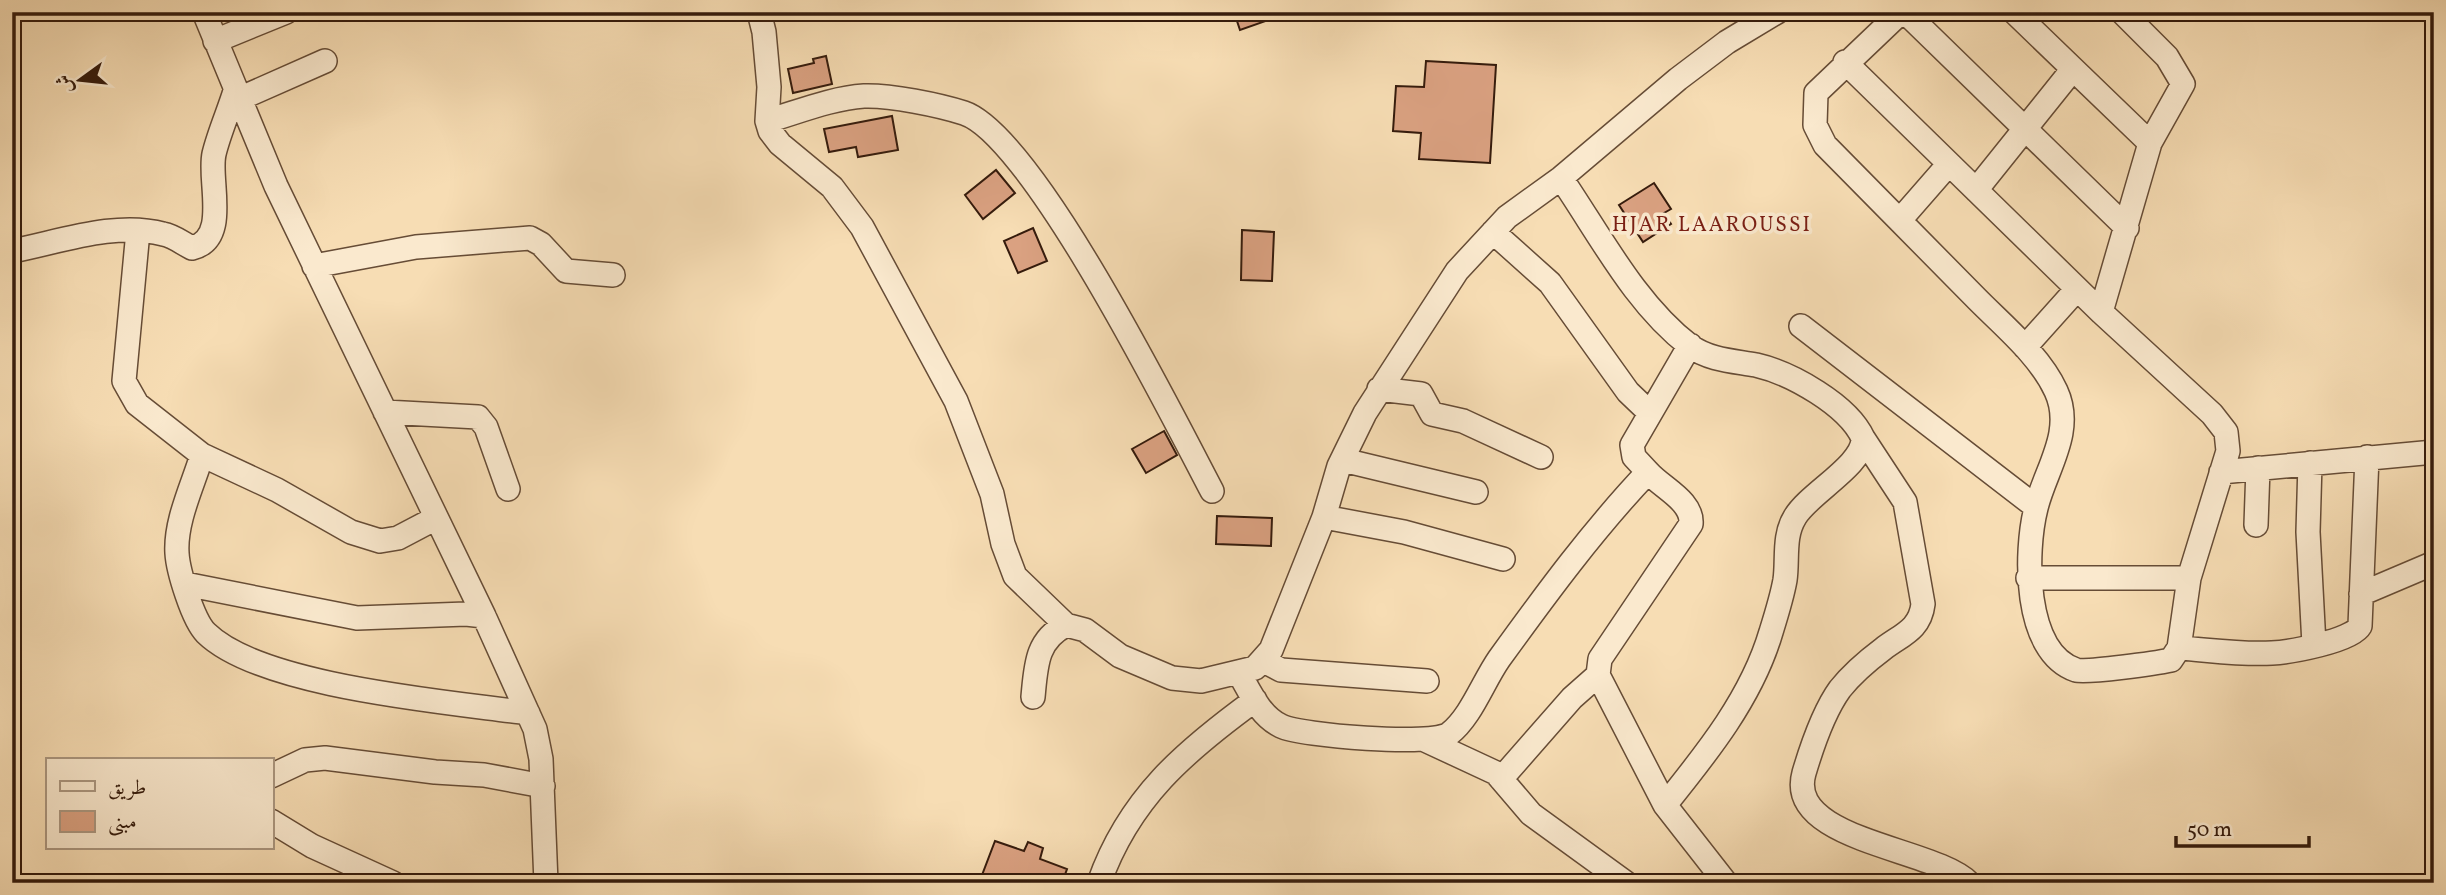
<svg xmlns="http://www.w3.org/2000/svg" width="2446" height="895" font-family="Vollkorn,Amiri,serif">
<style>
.building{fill:#daa181;stroke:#351b0c;stroke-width:2}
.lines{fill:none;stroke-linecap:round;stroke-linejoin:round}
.minor-casing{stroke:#664c36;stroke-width:26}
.minor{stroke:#fae9ce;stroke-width:23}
.labels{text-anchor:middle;stroke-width:7;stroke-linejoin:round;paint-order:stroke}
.neighbourhood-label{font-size:21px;letter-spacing:2px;fill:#7a1f14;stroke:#fae9ce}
</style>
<rect width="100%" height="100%" fill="#f7ddb4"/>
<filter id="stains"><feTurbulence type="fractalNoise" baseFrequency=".00286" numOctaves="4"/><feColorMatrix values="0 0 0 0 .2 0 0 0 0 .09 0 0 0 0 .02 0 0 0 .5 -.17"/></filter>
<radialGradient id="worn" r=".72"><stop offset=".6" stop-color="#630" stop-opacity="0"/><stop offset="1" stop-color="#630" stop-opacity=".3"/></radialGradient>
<path class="building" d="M1234 12H1276L1277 17 1240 30Z
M826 56 832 84 793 93 788 69 814 63 813 59Z
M1426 61 1496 65 1490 163 1419 159 1421 133 1393 131 1396 86 1424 87Z
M892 116 898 150 858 157 856 147 829 152 824 129Z
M996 170 1015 193 983 219 965 195Z
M1654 183 1671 209 1664 213 1671 224 1643 242 1619 205Z
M1033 228 1047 261 1018 273 1004 241Z
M1242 230 1274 232 1272 281 1241 280Z
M1164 431 1177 455 1146 473 1132 449Z
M1217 516 1272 518 1271 546 1216 544Z
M995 841 1024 851 1028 842 1043 848 1040 859 1067 869 1062 883H979Z"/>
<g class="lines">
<g class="minor-casing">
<path id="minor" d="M204 12 276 186 484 616 535 729 541 759 546 883
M759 12 764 32 769 87 767 121 770 131 780 144 832 187 862 227 956 401 992 494 1003 544 1015 576 1066 625 1085 630 1120 656 1172 678 1201 681 1255 668 1271 650 1324 517 1339 466 1365 413 1457 271 1507 217 1561 178 1678 79 1727 42 1777 12
M1905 12 2127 228
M2014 12 2150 143
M215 41 286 12
M1845 62 2101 312 2212 414 2226 432 2228 451 2189 578 2179 648 2171 660C2157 663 2087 673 2076 670 2023 652 2025 551 2036 508 2045 470 2075 432 2056 391 2039 354 2001 324 1973 295 1924 245 1874 195 1825 145L1815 125 1816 93 1901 12
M239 99 325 61
M767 121C798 112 832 98 864 96 890 95 939 105 964 113 1033 136 1173 417 1212 491
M1976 190 2073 69
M1900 220 1948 165
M138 231 124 381 137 404 202 455C193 485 175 521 177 553 178 571 193 620 206 633 261 687 450 702 528 713
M1493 232 1550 283 1628 392 1650 413
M12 251C59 242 116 221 163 234 174 236 182 243 192 248 230 239 208 180 214 154 219 133 229 111 235 91
M314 266 416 247 530 238 541 244 566 271 613 275
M2101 312 2150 143 2183 84 2167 57 2122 12
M1801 326 2036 507
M2025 347 2077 289
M1379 389 1421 394 1432 414 1463 421 1541 457
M385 412 478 417 486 427 508 489
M1863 438 1905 502 1923 604C1920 630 1901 635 1883 649 1867 661 1852 674 1840 689 1824 711 1812 746 1804 773 1785 841 1935 848 1969 883
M202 455 277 490 351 532 380 541 398 538 436 518
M1343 460 1476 492
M2310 463 2308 532 2314 645
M1648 472 1634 457 1632 445 1690 345
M2221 472 2434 452
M1324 517 1404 532 1503 559
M2256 525 2258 468
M2028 578H2189
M185 584 357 618 466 614 484 616
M2361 594 2434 563
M2179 648C2209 650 2242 655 2272 653 2290 652 2352 641 2360 626L2367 457
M1262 660 1281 670 1427 681
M1239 673C1250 692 1260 716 1281 726 1301 736 1433 746 1449 734 1471 717 1483 682 1499 659 1546 594 1593 530 1648 472 1662 488 1693 501 1691 524L1600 659 1598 675 1665 805C1707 753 1752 697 1771 632 1776 616 1782 597 1785 580 1788 560 1783 536 1795 517 1809 493 1864 465 1863 438 1848 405 1791 373 1756 365 1734 361 1709 360 1690 346 1635 304 1600 235 1561 178
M1033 697C1036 666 1036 640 1066 625
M1425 740 1496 773 1531 814 1626 883
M271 776 305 760 325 758 435 772 484 775 543 786
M1501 779 1572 698 1598 675
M1665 805 1726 883
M271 821 312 846 393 883
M1099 883C1129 798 1185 751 1255 700"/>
</g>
<use href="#minor" class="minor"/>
</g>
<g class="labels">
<g class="neighbourhood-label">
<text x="1712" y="231">HJAR LAAROUSSI</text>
</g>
</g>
<rect width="2446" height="895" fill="none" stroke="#f7ddb4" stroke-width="42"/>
<rect x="14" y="14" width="2418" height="867" fill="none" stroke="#351b0c" stroke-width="3.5"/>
<rect x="21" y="21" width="2404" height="853" fill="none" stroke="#351b0c" stroke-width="2"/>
<rect x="46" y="758" width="228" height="91" fill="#fae9ce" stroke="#ab9780" stroke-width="2"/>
<rect x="60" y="781" width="35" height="10" fill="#fae9ce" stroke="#ab9780" stroke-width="2"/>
<text x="108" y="794" font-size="21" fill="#351b0c">طريق</text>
<rect x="60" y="811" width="35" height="21" fill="#daa181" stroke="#ab9780" stroke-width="2"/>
<text x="108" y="828" font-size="21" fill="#351b0c">مبنى</text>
<g transform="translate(80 80) rotate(255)" stroke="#fae9ce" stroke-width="5" paint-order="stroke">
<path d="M0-5L12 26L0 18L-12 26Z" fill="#351b0c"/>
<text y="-10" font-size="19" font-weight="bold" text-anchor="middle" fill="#351b0c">ش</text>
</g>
<path d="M2176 836v10h133v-10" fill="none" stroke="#351b0c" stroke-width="3.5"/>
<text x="2187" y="836" font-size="21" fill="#351b0c" stroke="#fae9ce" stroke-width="5" paint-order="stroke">50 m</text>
<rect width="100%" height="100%" filter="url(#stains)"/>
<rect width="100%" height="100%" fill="url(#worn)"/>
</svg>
